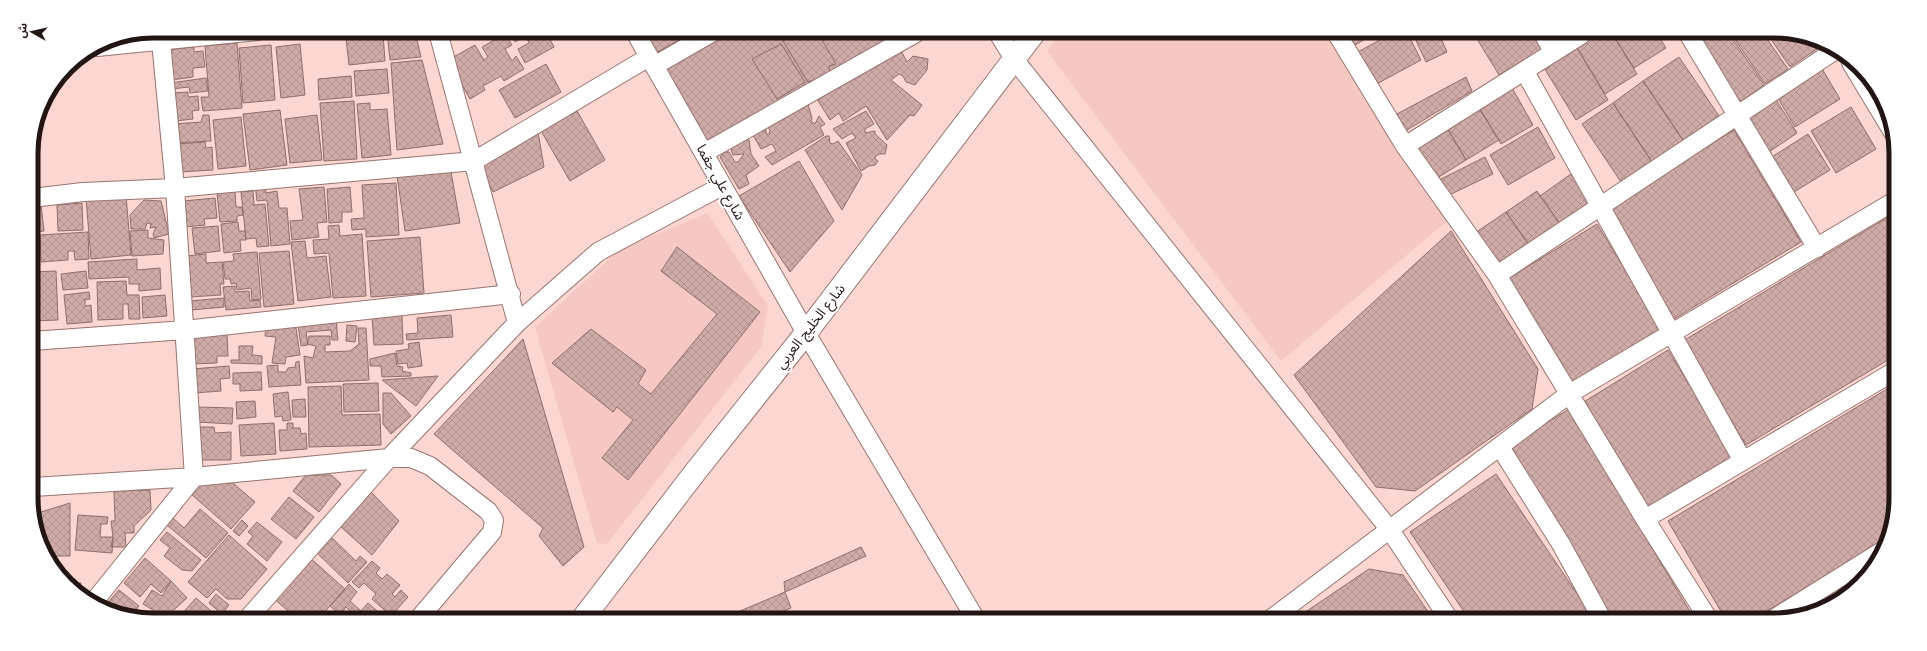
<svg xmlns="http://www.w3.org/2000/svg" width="1927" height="651" font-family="Inter,'Noto Sans Arabic',sans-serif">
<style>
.built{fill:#f6c8c3}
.building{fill:url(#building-cross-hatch);stroke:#8f6e6a}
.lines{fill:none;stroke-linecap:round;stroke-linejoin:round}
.street-casing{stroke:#977571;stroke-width:20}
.secondary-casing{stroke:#977571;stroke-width:24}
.street{stroke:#fff;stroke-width:18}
.secondary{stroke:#fff;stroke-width:22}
.labels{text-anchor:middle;stroke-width:4;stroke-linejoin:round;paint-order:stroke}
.street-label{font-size:14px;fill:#221514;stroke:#fff}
.rim{fill:none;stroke:#221514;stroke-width:5}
</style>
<defs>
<pattern id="building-cross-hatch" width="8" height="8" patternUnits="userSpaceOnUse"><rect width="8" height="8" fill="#cfaba7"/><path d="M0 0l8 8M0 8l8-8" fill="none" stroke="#b1928f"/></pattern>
</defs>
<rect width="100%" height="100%" fill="#fcd6d1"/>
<path class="built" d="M1060 33 1337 34 1453 216 1281 361 1047 51Z
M707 213 768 306 761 347 607 544 597 543 535 327 619 250Z"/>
<path class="building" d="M387 32H415L421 57 390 60Z
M512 32H546L554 47 525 63 518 49 529 43 526 36 515 42 510 33Z
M644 32H693L656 53Z
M726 32 906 33 705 145 663 69Z
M795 33H818L836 64 829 66 830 73 808 82 783 41Z
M383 34 385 61 349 65 346 38Z
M505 34 512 45 505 49 512 61 516 56 524 69 504 81 501 76 483 86 485 90 470 99 448 60 475 45 484 60 488 57 482 47Z
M1342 34H1374L1350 48Z
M1391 34H1408L1421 60 1371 87 1354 54Z
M1413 34H1439L1447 52 1426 62Z
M1474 34 1538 35 1545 47 1499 75Z
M1595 35H1613L1637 74 1605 94 1576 46Z
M1613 35H1658L1666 48 1634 68Z
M1703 35H1730L1764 85 1740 102 1698 39Z
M1732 35 1765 36 1788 69 1765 84Z
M1768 35H1806L1809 36 1817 49 1790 67Z
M237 43 242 108 203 111 201 97H209L205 46Z
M300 44 305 95 281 98 276 47Z
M781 44 805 82 777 99 752 59Z
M271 45 275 100 243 103 239 48Z
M1576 46 1608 100 1576 120 1543 66Z
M194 47V52L203 51 205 67 193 68V77L171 80 167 50Z
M899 47 907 62 913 56 928 59 927 70 915 85 906 82 903 76 899 74 891 80 922 105 914 116 910 115 887 140 866 106 843 121 839 113 830 120 814 94Z
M1679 57 1719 116 1683 140 1643 81Z
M422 60 443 144 397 150 391 63Z
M546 64 561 92 515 118 499 90Z
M1821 67 1840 99 1795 127 1776 95Z
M387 69 389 93 356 96 354 71Z
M351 76 352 97 319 100 318 79Z
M1466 77 1472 91 1405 131 1397 114Z
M206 78 208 91 190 93 189 87 171 89 170 83Z
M1643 81 1683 140 1652 162 1613 103Z
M1511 86 1533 125 1501 144 1478 106Z
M188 92V97L198 96 199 110 192 111 193 119 175 121 173 93Z
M1773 95 1797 133 1766 154 1742 115Z
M354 101 357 159 324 161 320 103Z
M370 103V110L387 109 391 155 362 158 357 104Z
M1613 103 1652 162 1621 182 1582 124Z
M808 104 812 118 811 121 815 124 819 116 825 124 820 127 824 135 772 165 765 157 776 151 772 144 761 149 753 135 759 129 766 130V134H769L770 130 764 123Z
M1478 106 1499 140 1466 160 1446 126Z
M1851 107 1876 149 1836 173 1811 131Z
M280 110 287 165 250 170 243 114Z
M577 111 605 160 570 181 541 131Z
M866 111 874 124 865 129V133L875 131V134L887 145 885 154H879L875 157V159L878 161 875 165 869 166 861 171 846 143 856 138 852 133 842 139 833 129Z
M203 115H209L211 141 174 143V124L201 122Z
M317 115 322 160 290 163 285 119Z
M241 117 246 166 218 169 213 120Z
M1446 126 1466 160 1434 180 1413 146Z
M1538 127 1555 158 1508 185 1490 155Z
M1734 130 1801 242 1674 319 1607 208Z
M538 132 544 167 493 192 478 162Z
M1808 134 1830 170 1789 195 1767 160Z
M826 136H829L830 143 833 144 838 141 862 175 842 210 805 150Z
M745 139 749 140 751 154 759 166 746 175 749 184 739 189 720 157 725 152H729L735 162H738L744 154 733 155 730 146Z
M205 142 206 148 212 147 213 170 179 172 177 144Z
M1485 157 1493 174 1447 196 1439 180Z
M799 161 834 221 790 272 739 196Z
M451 172 460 223 405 231 397 176Z
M1571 174 1591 203 1560 224 1540 196Z
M265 183 266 193 277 191 279 208H287L290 244 271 246 267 200 257 201 255 184Z
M396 183 399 235 366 237V229L352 230 351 219 364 218 362 185Z
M324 187 327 222 317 223 319 237 292 240 290 221 303 220 299 189Z
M350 187 352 212H342V222L329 223 327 189Z
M253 191 254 205 265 204 269 246 257 247 256 238 246 239 241 192Z
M1537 191 1560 224 1529 245 1506 212Z
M235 192 236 207H242L243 215 237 216V221L220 222 217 193Z
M126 195 131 255 91 259 86 198Z
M215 198 217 218 204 219 205 225 185 227 183 201Z
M144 200 161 201 169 234 154 238 153 234 156 227 150 228 151 224 147 223 145 229H131L130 215Z
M82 203 83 230 58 231 57 205Z
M41 204 44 231 32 233V206Z
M1506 212 1529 245 1498 266 1475 233Z
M1893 214V357L1746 445 1683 341Z
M238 222 239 231H245L246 240H240L241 251 224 253 221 224Z
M1597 224 1662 330 1574 384 1509 278Z
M339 225 340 236 362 234 366 296 333 298 329 253 314 254 313 240 329 239 328 226Z
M218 226 220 251 195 254 192 228Z
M148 230V238L164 240 163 254 132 256 130 231Z
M1451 231 1538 369 1532 409 1415 491 1376 487 1294 375Z
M88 232 89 259 75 260 74 251H68V260L41 262 40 235Z
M32 235 34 264H32Z
M420 237 424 293 371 297 367 241Z
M305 241 307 258 326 256 331 297 298 301 291 242Z
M677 247 760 312 628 480 602 458 633 420 617 407 613 412 552 363 591 329 646 370 638 384 651 394 717 314 661 271Z
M289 251 294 304 264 307 259 253Z
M257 252 261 299 252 300 251 288 237 290 236 283 231 284 230 279H225L223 262 234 261 233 254Z
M206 254V263L222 262 224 284H220L221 295 189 297 186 256Z
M137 259V270L160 268 161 289 139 291V284H129V277L89 279 88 262Z
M56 271 58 320 32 321V272Z
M86 271 88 288 63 290 61 274Z
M126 281 127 295H139L140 319H129L128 304H123V319L98 320 97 282Z
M235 286V292L249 291 250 301 260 300 261 307 226 310 223 287Z
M89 292 90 299 85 300V306L91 305 92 322 67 324 64 295Z
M165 295 167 316 143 318 142 297Z
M224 298V307L191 310 190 301Z
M402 315 403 344 374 345 372 317Z
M451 315 453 337 407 340 406 334 418 333 417 318Z
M336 320 338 340H332L331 330 306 332 308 345 301 346 298 324Z
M266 325 296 328 300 355 286 357 285 364 272 363 276 337 265 336Z
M347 325 357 326 355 342 346 341Z
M358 328H366L369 380 306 383 304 356 313 358 316 346 307 344 309 336H330V345H325V352L350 351 359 344Z
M227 333 228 356H217V363L192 364V334Z
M523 339 584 547 563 566 539 536 543 528 434 434Z
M419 342 422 366 408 368 407 363 398 364 396 351 409 349 408 344Z
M239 346H253L252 355 262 356V364L231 363V360H239Z
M1668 350 1735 460 1648 513 1582 403Z
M395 353 397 366 403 367 402 371 411 373V376L382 377 381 366H370V359Z
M299 361 301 385 269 387 267 366 278 365V372H286L288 368 295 367 296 362Z
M229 366 230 378 220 379 221 391 194 393 192 369Z
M261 372 262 390 240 391V384H233V373Z
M438 376 416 406 382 380Z
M378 383 379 411 344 412 343 384Z
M341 386 342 415 380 414 381 445 309 447 308 387Z
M1892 386V530L1888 538 1752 620H1726L1668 521Z
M288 392 291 420 283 421 282 416 275 417 273 394Z
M383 393H391L411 416 391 434 383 424Z
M305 399 306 417H293L292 400Z
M255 401 256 417 237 419 236 402Z
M197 407 233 408 232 424 197 422Z
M1569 409 1695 620 1607 619 1507 448Z
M274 423 276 454 241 456 239 425Z
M287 423H293V428H300L301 434 306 433 307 449 280 451 279 430H287Z
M200 427H214L215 433 231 432V460H200Z
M1496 474 1594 619H1469L1410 532Z
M306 475H331L341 484 319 512 293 491Z
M201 482 233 483 255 502 231 529 191 494Z
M150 490 151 510 134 526V533H125L126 547H111L113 537 111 521H115L114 491Z
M371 492 399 521 372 555 339 525Z
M289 497 314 517 296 539 271 519Z
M33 503H38L39 532 33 522Z
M70 503V556H50L39 532 38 513Z
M200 509 228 533 206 558 167 525 173 518 184 528Z
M78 515 108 517 107 524H101L100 537H113L112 553 75 550Z
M242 520 248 526 239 536 233 531Z
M257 522 282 542 267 561 247 544 253 536 248 532Z
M167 532 201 560 192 571 182 570 164 556 170 548 160 540Z
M229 535 267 569 241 599H227L216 589 207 598 188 582Z
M329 535 356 561 360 556 367 562 348 583 315 551Z
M861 547 866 556 785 592 784 582Z
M308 556 345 589 321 616H304L299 612 294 616 273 598Z
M145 558 171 581 161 593 151 584 140 597 124 583Z
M372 561 380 568 376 573 382 579 387 574 400 585 392 594 395 597 401 590 408 597 391 616 372 599 376 594 364 583 359 588 352 582Z
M1369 569 1403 575 1433 619H1295Z
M171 581 187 598 167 616H163L143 604 152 590 162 596Z
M81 583 80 594 68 584Z
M349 584 357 592 350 601 361 611 368 603 383 616H349L352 613 346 607 340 615 330 606Z
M119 590 139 606 131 616H121L103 608Z
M785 592 791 608 768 617H726Z
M216 594 229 605 222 614 209 603Z
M196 598 217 616H180Z
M1819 600 1823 609 1787 618Z
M807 611 810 617H793Z"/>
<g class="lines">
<g class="street-casing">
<path id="street" d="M438 32 517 323
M635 32 806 333 975 618
M998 33 1014 59 1390 530 1449 619
M1337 34 1405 146 1497 275 1645 519 1709 620
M1544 35 1553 51
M1689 35 1817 248
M97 47 258 31
M654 66 713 32
M1525 72 1743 461
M1405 146 1581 35
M704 153 916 33
M32 198 83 192 175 188 474 161 649 57
M1497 275 1837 49
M32 341 185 330 511 294
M1500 447 1561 544 1602 619
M33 487 194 477 389 458H411L430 466 488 511 494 520 492 532 421 616
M1645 519 1893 372
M92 604 194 477 175 188 160 31
M250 616 389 458 517 323 598 252 722 186
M1271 619 1569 394 1893 202
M1772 620 1882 551"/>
</g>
<g class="secondary-casing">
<path id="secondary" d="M1853 62 1894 130
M584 617 696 471 806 333 1034 33"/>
</g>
<use href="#street" class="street"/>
<use href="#secondary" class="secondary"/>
</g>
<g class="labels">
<g class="street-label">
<text transform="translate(721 182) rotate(61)" y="5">شارع علي جقما</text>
<text transform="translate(810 326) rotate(-52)" y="5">شارع الخليج العربي</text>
</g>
</g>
<path d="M0 0H1927V651H0ZM153 38H1774A115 115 0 0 1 1889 153V498A115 115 0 0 1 1774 613H153A115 115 0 0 1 38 498V153A115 115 0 0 1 153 38Z" fill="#fff" fill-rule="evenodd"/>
<path class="rim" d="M153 38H1774A115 115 0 0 1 1889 153V498A115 115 0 0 1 1774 613H153A115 115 0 0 1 38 498V153A115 115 0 0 1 153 38Z"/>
<g transform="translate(32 32) rotate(278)" stroke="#ffffff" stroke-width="3" paint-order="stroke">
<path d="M0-3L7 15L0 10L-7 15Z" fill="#221514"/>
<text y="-6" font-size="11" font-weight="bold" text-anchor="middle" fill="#221514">ش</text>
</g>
</svg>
